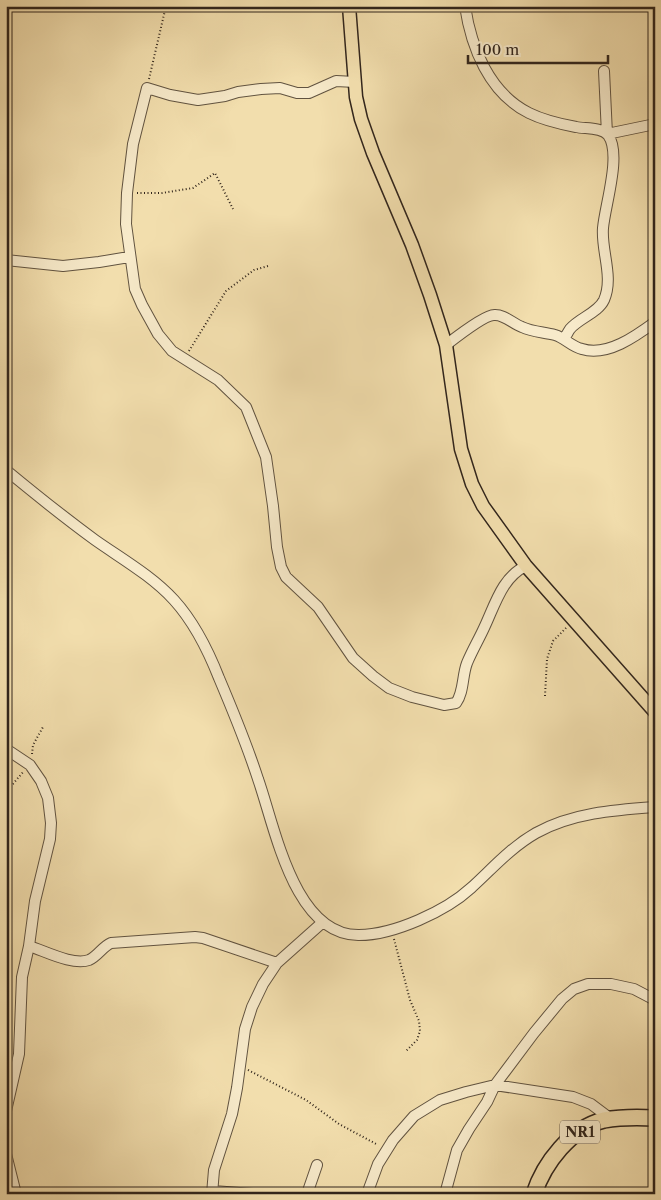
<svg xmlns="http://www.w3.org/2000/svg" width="661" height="1200" font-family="'Libre Caslon Text',serif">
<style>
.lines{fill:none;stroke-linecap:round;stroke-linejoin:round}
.minor-casing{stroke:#615340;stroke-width:12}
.major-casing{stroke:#31251c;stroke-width:15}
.highway-casing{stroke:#31251c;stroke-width:18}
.path{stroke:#31251c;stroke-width:2;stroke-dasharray:1 2.5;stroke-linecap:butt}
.minor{stroke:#f7eaca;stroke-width:10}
.major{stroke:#f2dead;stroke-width:12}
.highway{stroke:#f2dead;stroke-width:15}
.labels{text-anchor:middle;stroke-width:4;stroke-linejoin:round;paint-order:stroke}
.shield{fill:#f7eaca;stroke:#6c6050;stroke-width:1}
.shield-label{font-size:14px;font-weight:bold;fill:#31251c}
</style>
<rect width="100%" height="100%" fill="#f2dead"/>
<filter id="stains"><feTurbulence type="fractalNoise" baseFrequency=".004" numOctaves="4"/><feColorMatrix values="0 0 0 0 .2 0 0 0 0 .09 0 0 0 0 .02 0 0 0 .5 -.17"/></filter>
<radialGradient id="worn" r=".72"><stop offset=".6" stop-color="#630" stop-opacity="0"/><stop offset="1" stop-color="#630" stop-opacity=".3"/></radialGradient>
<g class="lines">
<g class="minor-casing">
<path id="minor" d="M465 6C471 47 489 93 529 113 543 120 560 124 576 127 585 129 601 127 608 135 622 154 605 205 603 228 601 251 614 277 604 300 598 313 579 318 570 329 568 332 566 336 564 339
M6 8 7 6
M604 71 607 134 655 124
M355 82 336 81 309 93H297L280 88 261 89 238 92 225 96 198 100 170 95 147 88 133 144 127 193 126 224 135 289 142 305 158 334 172 351 218 380 246 407 266 457 273 506 277 547 281 567 286 577 318 607 353 658 373 676 389 688 412 697 444 705 456 703C464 692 462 676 467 663 472 651 479 639 484 628 495 605 502 577 526 566
M6 260 63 266 99 262 129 257
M446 345C455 338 485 315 494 315 504 314 513 324 522 327 532 332 544 332 555 335 565 338 572 347 582 349 607 357 636 336 655 322
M6 470C35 494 65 518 95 540 122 559 152 576 174 600 194 622 208 650 219 678 233 711 247 745 258 779 275 827 294 936 359 935 394 935 446 911 471 888 492 869 510 848 536 833 572 813 614 810 655 807
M6 749 30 765 41 781 48 798 51 823 50 839 35 901 29 946
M6 1111 19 1054 22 977 29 946C45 951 73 966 89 960 98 956 102 947 111 943L195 937 203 938 277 963 323 922
M6 1154 16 1194
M213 1191 253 1194
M212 1194 214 1170 232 1114 237 1088 245 1029 252 1007 263 984 277 963
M307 1194 317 1165
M367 1194 378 1164 393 1140 414 1116 440 1100 466 1092 495 1085 573 1097 591 1104 611 1119
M445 1194 457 1150 469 1129 487 1102 495 1085 534 1033 562 999 574 989 588 984H611L634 989 655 1000"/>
</g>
<g class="major-casing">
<path id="major" d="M349 6 356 97 361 119 373 153 412 245 430 295 446 345 461 449 472 484 483 506 526 566 655 712"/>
</g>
<g class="highway-casing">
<path id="highway" d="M534 1194C544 1163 571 1128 604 1120 621 1117 638 1117 655 1118"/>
</g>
<path class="path" d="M149 79 166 6
M137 193H162L193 188 215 173 233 209
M189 351 226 291 254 270 268 266
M545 696 547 659 553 641 567 627
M32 754 33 745 43 727
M6 792 24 771
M394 939 410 1000 419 1021 420 1031 417 1040 406 1051
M248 1070 306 1100 339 1124 378 1145"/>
<use href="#minor" class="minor"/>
<use href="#major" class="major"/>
<use href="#highway" class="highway"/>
</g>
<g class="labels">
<rect class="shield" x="560" y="1120.5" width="40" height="23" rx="4"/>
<g class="shield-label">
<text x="580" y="1137">NR1</text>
</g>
</g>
<rect width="661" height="1200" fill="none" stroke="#f2dead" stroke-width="25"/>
<rect x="8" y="8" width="646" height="1185" fill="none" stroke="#31251c" stroke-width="2.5"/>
<rect x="12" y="12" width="636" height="1175" fill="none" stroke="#31251c"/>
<path d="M468 55v8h140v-8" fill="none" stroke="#31251c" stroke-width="2.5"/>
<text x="476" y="55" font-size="15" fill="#31251c" stroke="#f7eaca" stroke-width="4" paint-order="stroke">100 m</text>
<rect width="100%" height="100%" filter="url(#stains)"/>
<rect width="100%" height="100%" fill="url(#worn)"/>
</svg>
